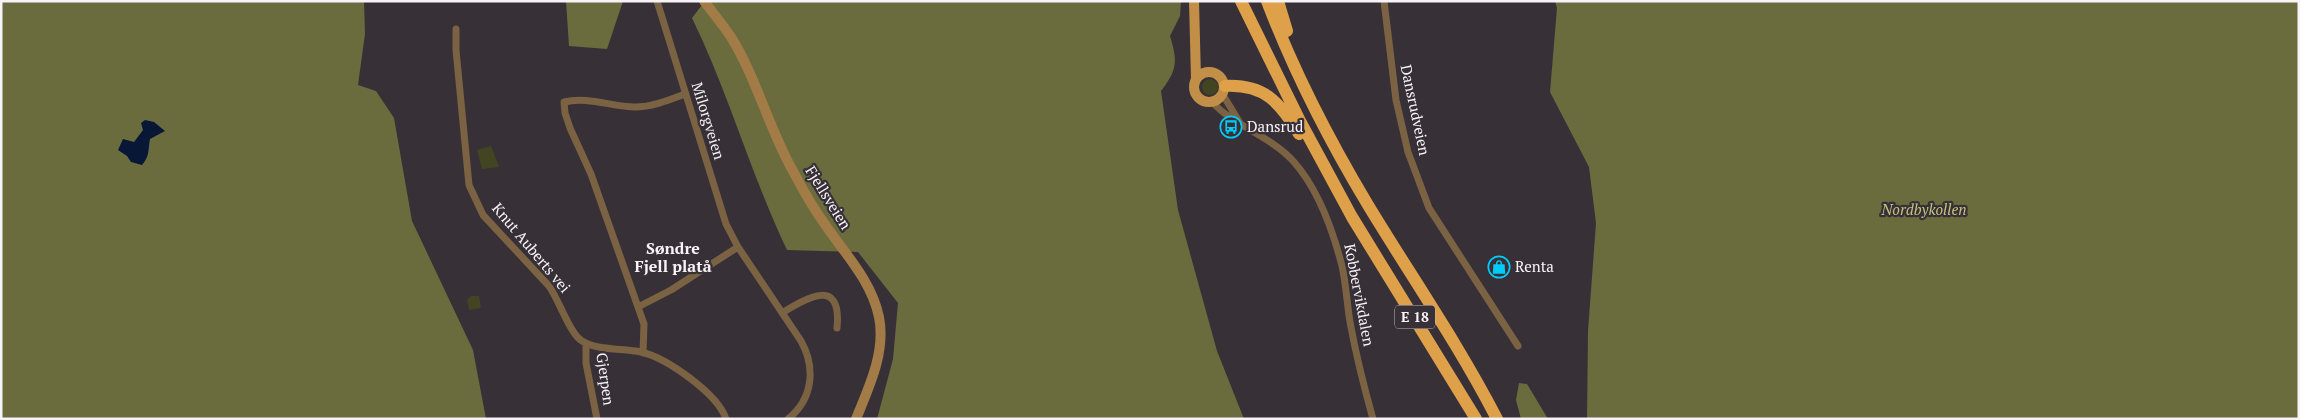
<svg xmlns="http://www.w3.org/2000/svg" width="2300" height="420" font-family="'PT Serif',serif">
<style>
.green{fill:#424422}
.forest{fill:#6a6c3e}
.water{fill:#091737}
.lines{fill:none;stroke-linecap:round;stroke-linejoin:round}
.street{stroke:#7b6242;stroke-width:7}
.secondary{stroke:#a37b46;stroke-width:10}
.primary{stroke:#c28f48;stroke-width:10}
.highway{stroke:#dea049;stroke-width:12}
.labels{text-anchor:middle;stroke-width:4.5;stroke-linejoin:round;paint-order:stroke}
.shield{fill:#373037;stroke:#beb8be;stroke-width:1}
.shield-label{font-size:14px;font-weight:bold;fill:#f8f3f8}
.street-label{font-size:15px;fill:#f8f3f8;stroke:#373037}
.poi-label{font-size:15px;fill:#f8f3f8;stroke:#373037;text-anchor:start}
.park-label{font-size:15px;font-style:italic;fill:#c1c47a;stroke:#373037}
.neighbourhood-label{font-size:16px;font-weight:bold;fill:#f8f3f8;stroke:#373037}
</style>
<rect width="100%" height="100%" fill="#373037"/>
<path class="green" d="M1202 87a8 8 0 1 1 16 0a8 8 0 1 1-16 0Z
M491 146 499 167 482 169 477 150Z
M471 296H479L481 308 469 310 467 300Z"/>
<path class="forest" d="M1 1H364L365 34 358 85 376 91 394 118 412 221 473 350 486 419H1Z
M566 1H623L607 49 569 46Z
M705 1H1181L1180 16 1170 36C1178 62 1177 70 1161 91L1178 210 1217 351 1244 419H877L893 359 898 303 858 252 787 250C751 175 729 94 692 18Z
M1555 1H2299V419H1587L1588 331 1596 223 1589 167 1550 92 1557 8Z
M1519 383 1527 384 1548 419H1521L1516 400Z"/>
<path class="water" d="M145 120 154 122 165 131 150 139C148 149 150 156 142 165L131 162 127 156 118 150 123 139 134 142 143 130 141 123Z"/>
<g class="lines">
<path class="street" d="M657 1 726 224 738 247 801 341C816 368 813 399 788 419
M1384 1 1396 100 1408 152 1429 208 1518 346
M456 29V50L469 185 483 215 549 286C559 300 570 334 582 341 598 351 623 348 641 352 667 358 718 394 726 419
M1223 95 1240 123
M1212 102C1235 127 1271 136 1294 162 1318 189 1333 231 1342 266 1346 284 1347 304 1350 322 1356 355 1364 387 1373 419
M638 307 671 290 738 247
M782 313C808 297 842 277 837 328
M586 343V363L597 419
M643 353 644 324 591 174 570 128 565 113 564 102C588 96 612 107 635 107 652 107 669 100 685 94"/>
<path class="secondary" d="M704 1C713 13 723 25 731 37 757 79 769 129 793 171 802 188 811 205 822 220 843 252 871 279 879 317 886 352 869 387 856 419"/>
<path class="primary" d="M1194 1 1196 79
M1194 87a15 15 0 1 1 30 0a15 15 0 1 1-30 0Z"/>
<path class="highway" d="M1241 1 1299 119 1352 217 1476 419
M1267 1C1294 72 1329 140 1368 205 1411 276 1459 345 1497 419
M1278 1 1287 31
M1225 86C1264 84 1280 102 1299 134"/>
</g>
<defs>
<g id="bus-ring" transform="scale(1.125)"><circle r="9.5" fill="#373037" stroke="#03cbf9" stroke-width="1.5"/><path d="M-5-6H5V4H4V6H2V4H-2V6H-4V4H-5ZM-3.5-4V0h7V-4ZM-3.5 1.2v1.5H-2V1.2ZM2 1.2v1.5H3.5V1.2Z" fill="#03cbf9"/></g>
<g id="shop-ring" transform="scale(1.125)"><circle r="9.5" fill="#373037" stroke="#03cbf9" stroke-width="1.5"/><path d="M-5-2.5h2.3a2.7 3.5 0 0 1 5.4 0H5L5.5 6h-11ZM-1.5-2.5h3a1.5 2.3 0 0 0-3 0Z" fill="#03cbf9"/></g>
</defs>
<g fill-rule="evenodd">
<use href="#bus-ring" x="1231" y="127"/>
<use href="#shop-ring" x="1499" y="267"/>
</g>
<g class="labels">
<rect class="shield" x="1395" y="305.5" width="40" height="23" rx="4"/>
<g class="shield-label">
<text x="1415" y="322">E 18</text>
</g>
<g class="street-label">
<text transform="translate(1415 110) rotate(78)" y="5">Dansrudveien</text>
<text transform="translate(708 121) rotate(73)" y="5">Milorgveien</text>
<text transform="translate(828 198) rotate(58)" y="5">Fjellsveien</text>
<text transform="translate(531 248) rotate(50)" y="5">Knut Auberts vei</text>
<text transform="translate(1359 295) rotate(79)" y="5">Kobbervikdalen</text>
<text transform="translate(605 379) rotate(82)" y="5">Gjerpen</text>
</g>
<g class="poi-label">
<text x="1247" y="132">Dansrud</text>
<text x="1515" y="272">Renta</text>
</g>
<g class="park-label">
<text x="1924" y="215">Nordbykollen</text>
</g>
<g class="neighbourhood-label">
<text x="673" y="254">Søndre<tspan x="673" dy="18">Fjell platå</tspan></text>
</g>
</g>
<rect width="2300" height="420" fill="none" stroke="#f8f3f8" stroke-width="5"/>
</svg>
